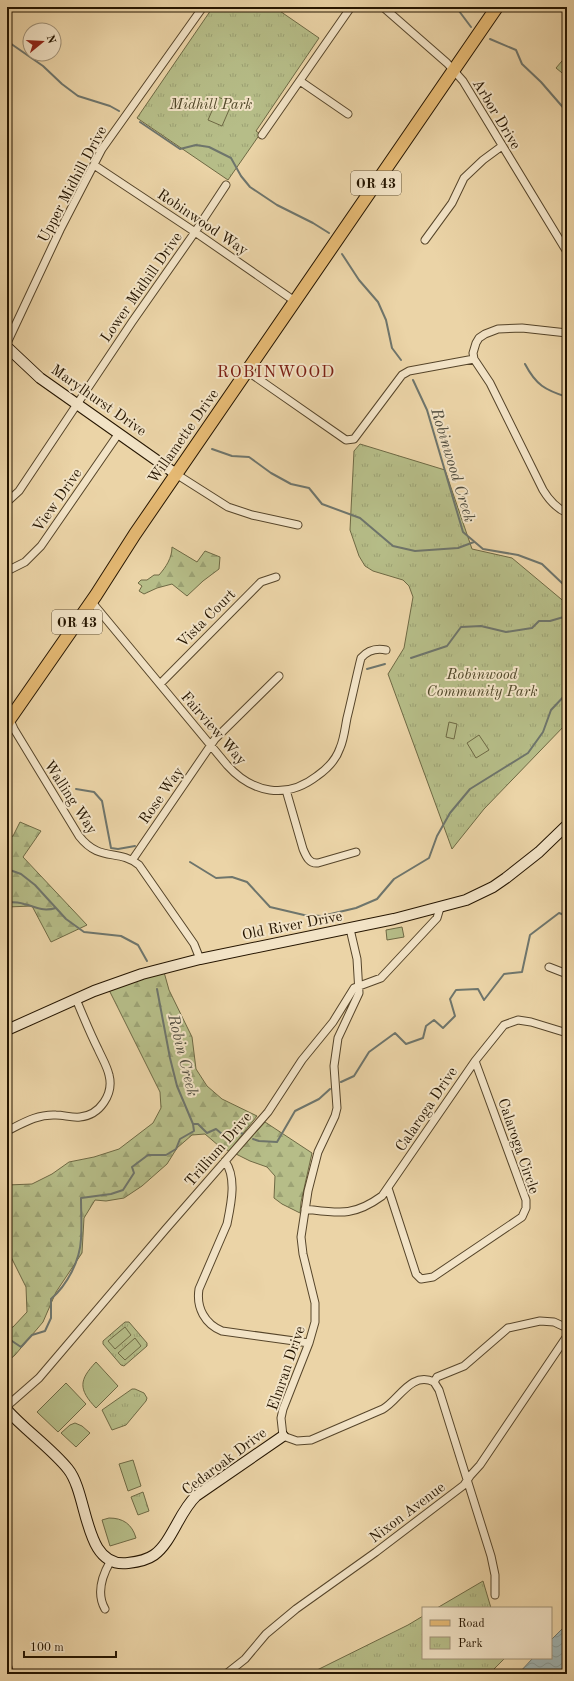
<svg xmlns="http://www.w3.org/2000/svg" width="574" height="1681" font-family="'Old Standard TT',serif">
<style>
.forest{fill:url(#forest-firs);stroke:#6e6944}
.cemetery{fill:url(#cemetery-stones);stroke:#6e6944}
.park{fill:url(#park-tufts);stroke:#6e6944}
.pitch{fill:#b6bd88;stroke:#6e6944}
.water{fill:url(#water-waves);stroke:#6e756c}
.lines{fill:none;stroke-linecap:round;stroke-linejoin:round}
.stream{stroke:#6e756c;stroke-width:2}
.street-casing{stroke:#56452a;stroke-width:9}
.secondary-casing{stroke:#251500;stroke-width:12}
.primary-casing{stroke:#251500;stroke-width:14}
.street{stroke:#f2e3c6;stroke-width:7}
.secondary{stroke:#f2e3c6;stroke-width:10}
.primary{stroke:#e6ba74;stroke-width:12}
.labels{text-anchor:middle;stroke-width:4;stroke-linejoin:round;paint-order:stroke}
.shield{fill:#f2e3c6;stroke:#62533b;stroke-width:1}
.shield-label{font-size:14px;font-weight:bold;fill:#251500}
.park-label{font-size:15px;font-style:italic;fill:#504729;stroke:#f2e3c6}
.street-label{font-size:15px;fill:#251500;stroke:#f2e3c6}
.water-label{font-size:16px;font-style:italic;fill:#504d3f;stroke:#f2e3c6}
.quarter-label{font-size:17px;letter-spacing:1px;fill:#7a1f14;stroke:#f2e3c6}
</style>
<defs>
<pattern id="forest-firs" width="22" height="20" patternUnits="userSpaceOnUse"><rect width="22" height="20" fill="#b6bd88"/><path d="M5 1l3.5 6h-7zM16 11l3.5 6h-7z" fill="#9ca274"/></pattern>
<pattern id="cemetery-stones" width="16" height="16" patternUnits="userSpaceOnUse"><rect width="16" height="16" fill="#b6bd88"/><path d="M2 7V4a2 2 0 0 1 4 0v3zM10 15v-3a2 2 0 0 1 4 0v3z" fill="#9ca274"/></pattern>
<pattern id="park-tufts" width="24" height="20" patternUnits="userSpaceOnUse"><rect width="24" height="20" fill="#b6bd88"/><path d="M3 7l-1-3M5 7V3M7 7l1-3M15 17l-1-3M17 17v-4M19 17l1-3" fill="none" stroke="#9ca274"/></pattern>
<pattern id="water-waves" width="16" height="10" patternUnits="userSpaceOnUse"><rect width="16" height="10" fill="#9fb5b4"/><path d="M0 5q4-4 8 0t8 0" fill="none" stroke="#899b99"/></pattern>
</defs>
<rect width="100%" height="100%" fill="#ebd4a7"/>
<filter id="stains"><feTurbulence type="fractalNoise" baseFrequency=".005" numOctaves="4"/><feColorMatrix values="0 0 0 0 .2 0 0 0 0 .09 0 0 0 0 .02 0 0 0 .5 -.17"/></filter>
<radialGradient id="worn" r=".72"><stop offset=".6" stop-color="#630" stop-opacity="0"/><stop offset="1" stop-color="#630" stop-opacity=".3"/></radialGradient>
<path class="forest" d="M172 547 197 562 205 551 220 557 219 569 203 581 187 596 172 584 157 588 144 594 139 591 142 586 138 583 141 580H147L154 575H159C166 567 172 558 172 547Z
M20 822 41 831 23 857 87 925 51 942 32 906 7 907V838L13 836Z
M164 972 169 990 192 1037 196 1069 207 1086 222 1099 257 1116 229 1151 219 1146 205 1134 192 1135 177 1148 167 1164 142 1186 124 1198 106 1201 95 1200 84 1218 82 1253 56 1292 43 1322 15 1355 7 1362V1329L13 1327 27 1312 26 1287 7 1249V1185L32 1184 52 1174 69 1162 94 1157 119 1149 153 1123 161 1108 160 1092 109 990 139 979Z
M265 1122 312 1153 301 1202 300 1213 282 1204 274 1198 275 1176 267 1167 250 1161 236 1154Z"/>
<path class="cemetery" d="M567 55V77L556 68Z"/>
<path class="park" d="M213 7H274L319 38 256 131 260 134 228 180 137 118Z
M360 444 445 470 472 549 512 558 567 604V723L484 809 452 849 388 674 404 648 413 597 409 586 403 580 373 571 365 566 359 556 350 530 354 451Z
M125 1322H129L147 1343V1346L124 1366 121 1365 103 1344V1341Z
M132 1389H135L144 1393 147 1398 146 1401 126 1425 112 1430 102 1410Z
M143 1492 149 1511 138 1515 131 1497Z
M483 1581 491 1608H437Z
M423 1616V1658H505L489 1674H309L408 1625Z"/>
<path class="pitch" d="M218 97 232 103 222 126 208 120Z
M449 722 457 724 454 739 446 737Z
M479 735 489 750 476 758 467 743Z
M402 927 404 937 387 940 386 930Z
M125 1327 131 1335 115 1349 108 1341Z
M135 1338 141 1346 125 1360 118 1353Z
M96 1362 118 1386 96 1408C78 1389 79 1380 96 1362Z
M66 1383 86 1404 58 1432 37 1412Z
M75 1423 82 1426 90 1433 76 1447 61 1433 70 1425Z
M133 1460 141 1486 128 1491 119 1464Z
M109 1518C123 1518 132 1524 136 1538L110 1546 102 1520Z"/>
<path class="water" d="M567 1624V1674H518L533 1658H551V1640Z"/>
<g class="lines">
<path class="stream" d="M456 7 471 27
M490 39 516 50 522 64 541 82 567 112
M7 41 43 66 62 84 78 96 110 106 119 111
M140 122 180 149 196 145 209 147 231 158 241 176 250 187 277 205 313 223 329 233
M342 254 359 280 378 302 386 320 392 348 401 360
M525 364C536 385 545 390 567 397
M413 380 427 410 463 532 483 549 518 555 542 564 563 584 567 590
M212 449 232 456 249 457 271 473 291 484 309 488 322 504 360 518 393 546 415 551 458 548 474 542
M411 658 447 646 461 627 481 626 506 632 532 628 539 621H550L567 616
M367 669 385 664
M76 789 94 792 102 801 111 848 118 849 135 846
M190 862 216 878 232 877 247 882 270 907 304 915 322 916 356 908 377 899 394 879 429 858 437 836 450 813 470 789 528 753 543 732 551 710 567 693
M7 869 21 874 35 885 66 919 84 932 121 936 138 945 147 961
M7 902C12 902 19 902 24 904 37 907 42 912 56 908
M157 989 170 1058 177 1086 193 1124
M341 1082 354 1076 369 1052 395 1033 406 1044 423 1038 426 1026 434 1020 443 1028 455 1016 450 999 456 990 478 989 484 1000 504 974 522 972 530 935 559 913 567 916
M253 1139 259 1141 277 1142 295 1111 319 1099 330 1089
M7 1340 9 1339 21 1347 32 1335 45 1331 51 1318V1299C67 1285 80 1261 81 1239 82 1226 81 1212 81 1198L111 1194 123 1190 134 1173 132 1167 148 1155H166L176 1149 180 1139 194 1131 193 1124H198L207 1133 216 1129 222 1134 233 1129 243 1134"/>
<g class="street-casing">
<path id="street" d="M383 7 447 63 463 81 567 252
M300 81 348 114
M262 135 351 7
M94 165 195 232 296 302
M425 240 452 203 464 178 483 160 502 146
M567 333 522 328 498 329 485 334 479 338 476 343 473 353 474 359 490 383 543 490C549 500 556 508 567 513
M7 343 60 230 102 149 203 7
M247 371 346 440 354 439 402 375 409 371 474 359
M176 474 228 507 252 515 298 525
M7 502 19 491 132 322 195 232 226 185
M7 571 25 562 41 546 119 433
M91 601 227 765C252 793 286 800 317 776 327 769 336 760 340 748 344 739 345 728 347 718 352 698 356 678 361 658 368 650 376 648 386 650
M160 684 261 582 276 577
M9 718 14 729 79 836C100 863 118 848 139 865L194 944 200 959
M286 790 303 849C306 856 309 864 318 863L356 852
M133 859 215 739 279 676
M350 929 357 959 359 993 338 1038 334 1066 337 1108 335 1116 318 1152 308 1191 301 1237 303 1254 315 1303V1322L309 1343 283 1409 281 1418 283 1436 297 1441 311 1440 383 1409C399 1400 411 1371 434 1382L439 1390 491 1556 495 1575V1595
M549 967 567 974
M7 1131C23 1123 37 1114 56 1115 64 1115 72 1118 80 1117 100 1115 114 1094 109 1075 107 1066 102 1058 98 1049 90 1033 83 1016 76 999
M225 1161C237 1178 231 1204 227 1224L199 1289C196 1308 205 1324 222 1331L309 1343
M388 1188 416 1274 421 1279 433 1277 522 1217 526 1208V1200L475 1061
M305 1209C339 1213 353 1217 382 1196L475 1061 504 1025 518 1020 531 1022 567 1033
M434 1382 437 1377 464 1366 508 1328 540 1321 554 1322 567 1328
M7 1406 39 1378 165 1230 268 1112 302 1060 333 1022 354 988 381 978 437 918 440 908
M105 1609C96 1593 102 1576 110 1562
M7 1664 10 1674
M226 1674 245 1659 266 1634 296 1609 376 1552 464 1485 470 1476 480 1465 567 1336"/>
</g>
<g class="secondary-casing">
<path id="secondary" d="M7 347 40 378 176 474
M7 1030 94 991 142 974 200 959 394 919 466 900 493 887 506 878 539 852 567 825
M7 1410C26 1431 51 1448 68 1469 89 1495 83 1569 128 1563 137 1562 147 1560 154 1555 172 1542 179 1512 196 1496L283 1436"/>
</g>
<g class="primary-casing">
<path id="primary" d="M7 723 96 595 135 534 497 7"/>
</g>
<use href="#street" class="street"/>
<use href="#secondary" class="secondary"/>
<use href="#primary" class="primary"/>
</g>
<g class="labels">
<g class="shield">
<rect x="351" y="171" width="50" height="24" rx="3"/>
<rect x="52" y="610" width="50" height="24" rx="3"/>
</g>
<g class="shield-label">
<text x="376" y="188">OR 43</text>
<text x="77" y="627">OR 43</text>
</g>
<g class="park-label">
<text x="211" y="109">Midhill Park</text>
<text x="482" y="679">Robinwood<tspan x="482" dy="17">Community Park</tspan></text>
</g>
<g class="street-label">
<text transform="translate(497 114) rotate(59)" y="5">Arbor Drive</text>
<text transform="translate(72 184) rotate(-62)" y="5">Upper Midhill Drive</text>
<text transform="translate(203 222) rotate(34)" y="5">Robinwood Way</text>
<text transform="translate(141 287) rotate(-55)" y="5">Lower Midhill Drive</text>
<text transform="translate(99 400) rotate(35)" y="5">Marylhurst Drive</text>
<text transform="translate(183 436) rotate(-55)" y="5">Willamette Drive</text>
<text transform="translate(57 500) rotate(-55)" y="5">View Drive</text>
<text transform="translate(206 618) rotate(-45)" y="5">Vista Court</text>
<text transform="translate(214 728) rotate(49)" y="5">Fairview Way</text>
<text transform="translate(161 795) rotate(-55)" y="5">Rose Way</text>
<text transform="translate(71 797) rotate(57)" y="5">Walling Way</text>
<text transform="translate(292 925) rotate(-11)" y="5">Old River Drive</text>
<text transform="translate(426 1109) rotate(-56)" y="5">Calaroga Drive</text>
<text transform="translate(519 1146) rotate(71)" y="5">Calaroga Circle</text>
<text transform="translate(218 1149) rotate(-49)" y="5">Trillium Drive</text>
<text transform="translate(286 1368) rotate(-71)" y="5">Elmran Drive</text>
<text transform="translate(224 1461) rotate(-37)" y="5">Cedaroak Drive</text>
<text transform="translate(407 1512) rotate(-37)" y="5">Nixon Avenue</text>
</g>
<g class="water-label">
<text transform="translate(454 465) rotate(73)" y="6">Robinwood Creek</text>
<text transform="translate(184 1055) rotate(76)" y="6">Robin Creek</text>
</g>
<g class="quarter-label">
<text x="276" y="377">ROBINWOOD</text>
</g>
</g>
<rect width="574" height="1681" fill="none" stroke="#ebd4a7" stroke-width="24"/>
<rect x="8" y="8" width="558" height="1665" fill="none" stroke="#251500" stroke-width="2"/>
<rect x="12" y="12" width="550" height="1657" fill="none" stroke="#251500"/>
<rect x="422" y="1607" width="130" height="52" fill="#f2e3c6" stroke="#a09177"/>
<rect x="430" y="1620" width="20" height="6" fill="#e6ba74" stroke="#a09177"/>
<text x="458" y="1627" font-size="12" fill="#251500">Road</text>
<rect x="430" y="1637" width="20" height="12" fill="url(#park-tufts)" stroke="#a09177"/>
<text x="458" y="1647" font-size="12" fill="#251500">Park</text>
<g transform="translate(42 42) rotate(72)"><circle r="19" fill="#f2e3c6" stroke="#a09177"/>
<path d="M0-3L7 15L0 10L-7 15Z" fill="#8f2418"/>
<text y="-6" font-size="11" font-weight="bold" text-anchor="middle" fill="#251500">N</text>
</g>
<path d="M24 1651v6h92v-6" fill="none" stroke="#251500" stroke-width="2"/>
<text x="30" y="1651" font-size="12" fill="#251500" stroke="#f2e3c6" stroke-width="3" paint-order="stroke">100 m</text>
<rect width="100%" height="100%" filter="url(#stains)"/>
<rect width="100%" height="100%" fill="url(#worn)"/>
</svg>
